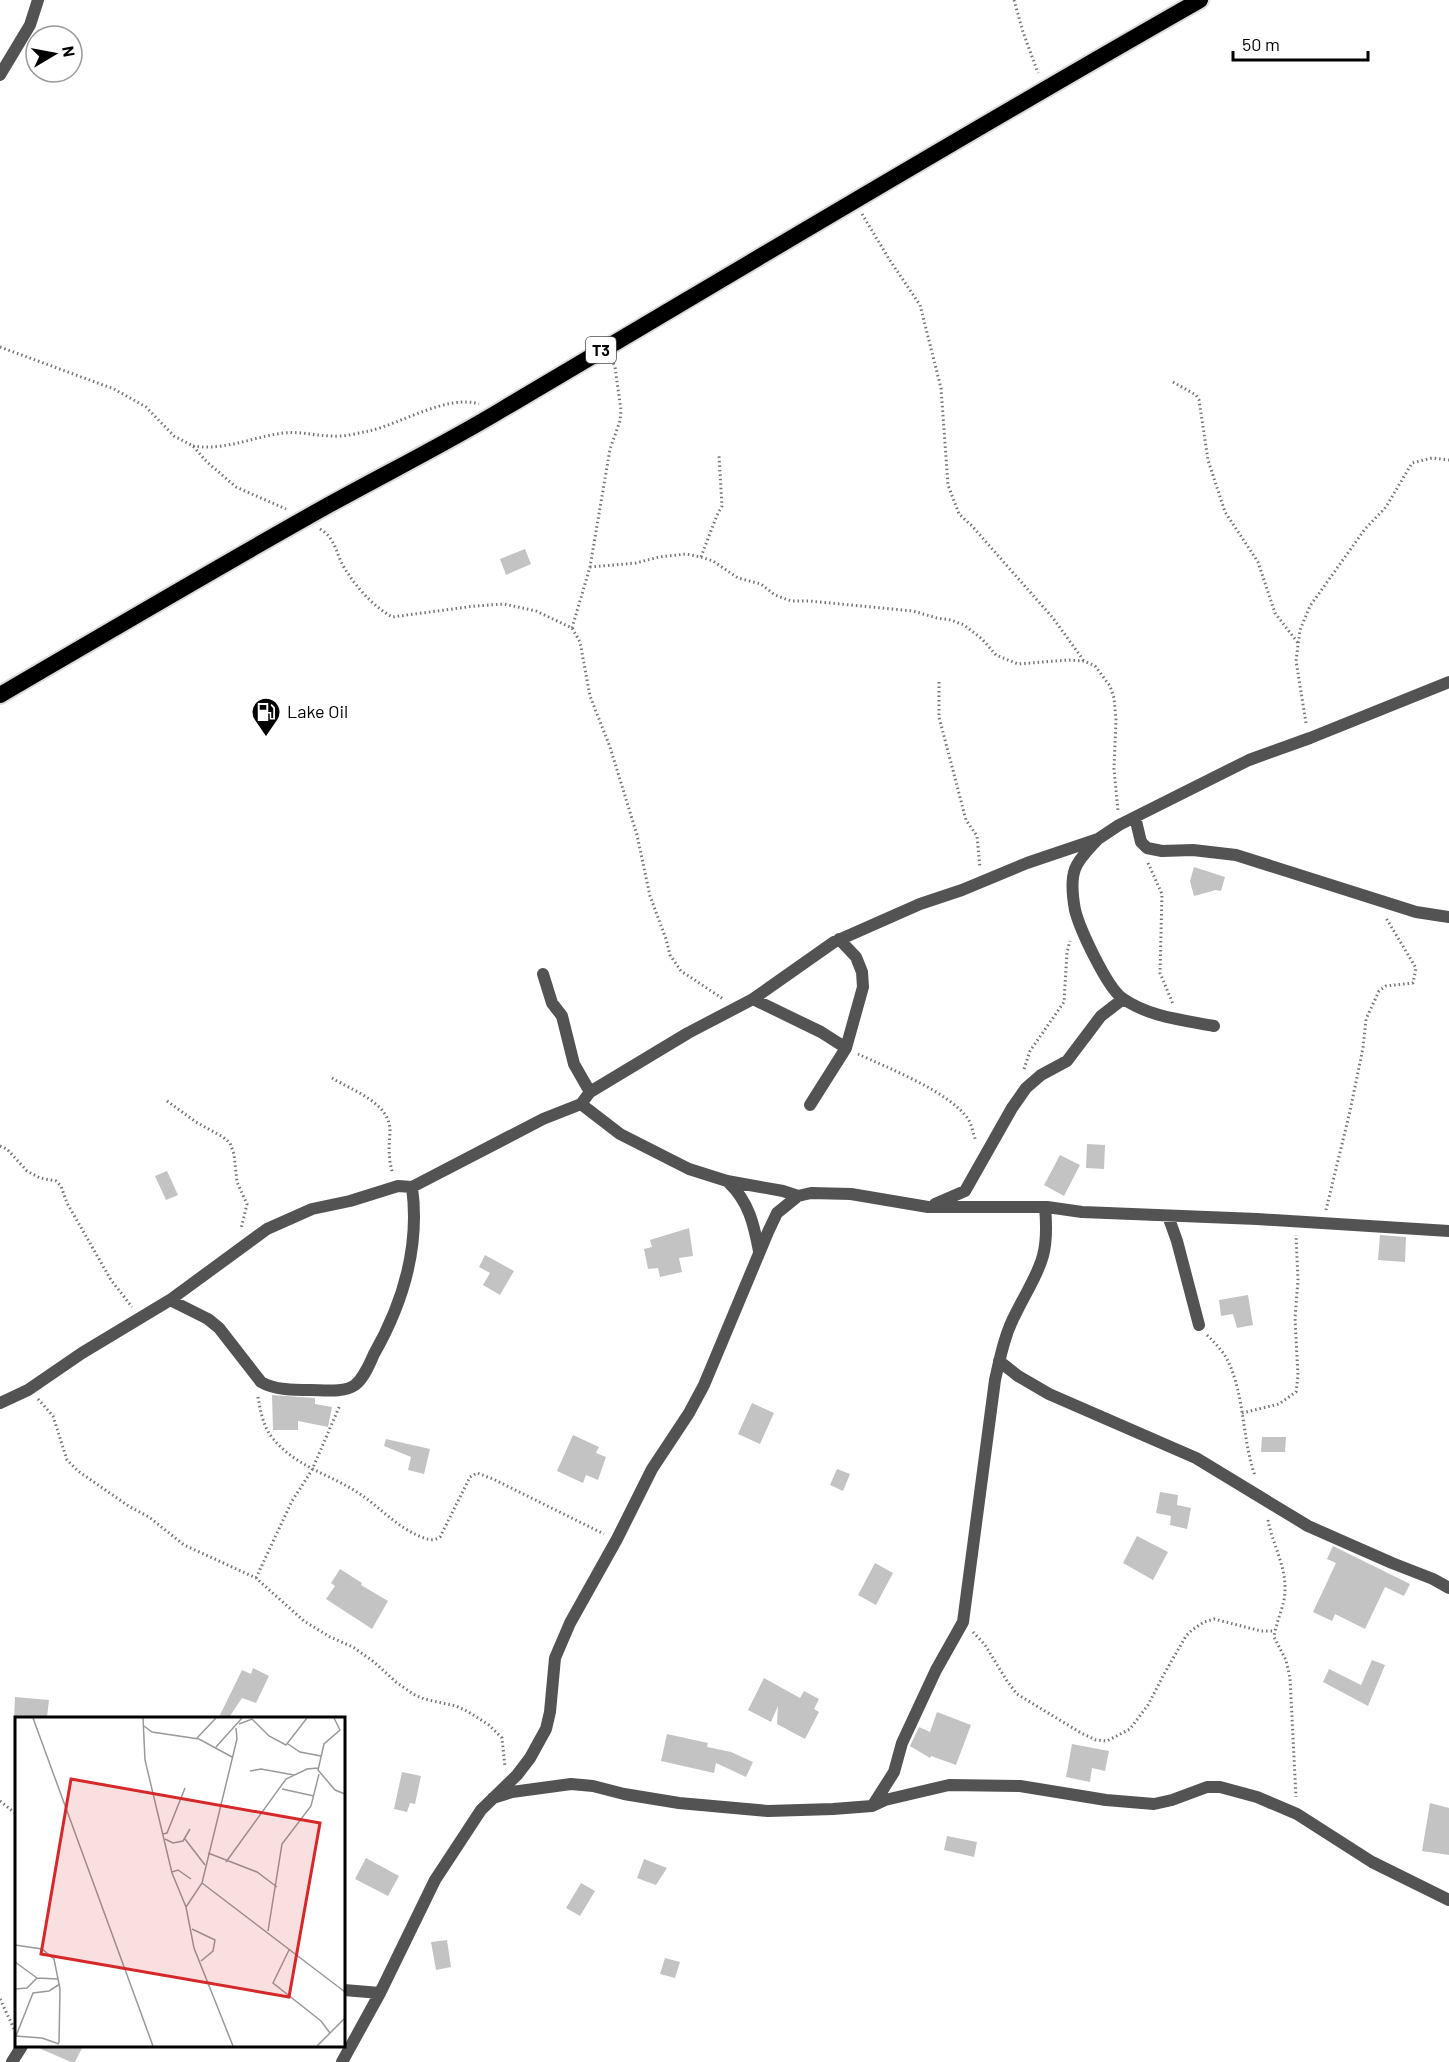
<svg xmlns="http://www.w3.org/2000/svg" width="1449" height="2062" font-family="Barlow,sans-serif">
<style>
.building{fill:#c3c3c3}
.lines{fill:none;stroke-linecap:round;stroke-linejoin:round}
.trunk-casing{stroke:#dbdbdb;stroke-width:20}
.path{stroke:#757575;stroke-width:3;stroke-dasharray:1.5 3;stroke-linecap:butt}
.minor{stroke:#535353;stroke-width:12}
.trunk{stroke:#000;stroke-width:16}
.labels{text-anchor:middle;stroke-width:6;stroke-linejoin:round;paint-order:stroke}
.shield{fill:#fff;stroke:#4c4c4c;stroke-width:1.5}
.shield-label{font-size:16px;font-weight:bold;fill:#000}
.poi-label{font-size:18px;fill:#000;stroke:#fff;text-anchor:start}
.inset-road{fill:none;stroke:#999;stroke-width:1.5}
.view{fill:#d62828;fill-opacity:0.15;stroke:#d62828;stroke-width:3}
.inset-edge{fill:none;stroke:#000;stroke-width:3}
</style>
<rect width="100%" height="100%" fill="#fff"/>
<path class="building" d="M525 549 531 564 506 575 500 559Z
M1194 867 1225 877 1221 891 1216 890 1194 896 1190 881Z
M1087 1144 1105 1145 1104 1169 1086 1168Z
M1060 1155 1080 1165 1064 1196 1044 1185Z
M167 1171 178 1195 166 1200 155 1176Z
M689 1228 693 1256 679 1258 682 1272 660 1277 658 1268 648 1269 644 1249 652 1247 650 1240Z
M1380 1235 1406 1237 1405 1262 1378 1260Z
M485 1255 514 1271 500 1295 483 1285 490 1273 479 1267Z
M1248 1295 1253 1325 1237 1328 1233 1314 1221 1316 1219 1300Z
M272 1395 315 1398V1404L332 1407 328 1427 298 1421V1430H273Z
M752 1403 774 1413 760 1444 738 1434Z
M573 1435 599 1447 596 1453 606 1457 598 1480 586 1475 583 1483 557 1471Z
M1262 1437H1286L1285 1452H1261Z
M386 1439 430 1449 424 1474 408 1470 411 1457 384 1446Z
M837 1469 850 1474 843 1491 830 1485Z
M1160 1492 1178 1495 1177 1505 1191 1508 1187 1529 1170 1525 1171 1516 1156 1513Z
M1137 1536 1168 1552 1153 1580 1123 1563Z
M1333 1546 1410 1584 1404 1596 1385 1587 1365 1629 1335 1614 1332 1621 1313 1612 1336 1563 1327 1559Z
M875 1563 893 1573 876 1605 858 1595Z
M340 1569 362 1583 361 1585 388 1601 372 1629 326 1599 335 1586 331 1583Z
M1372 1660 1385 1665 1368 1706 1323 1682 1329 1669 1361 1685Z
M253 1668 269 1676 256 1703 242 1698 228 1719 219 1717 242 1670 251 1674Z
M764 1678 800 1698 804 1691 819 1699 814 1709 819 1712 805 1739 777 1724 778 1706 771 1722 748 1710Z
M15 1697 49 1700 47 1717 14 1719Z
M937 1712 971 1725 956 1765 931 1756 930 1758 910 1746 919 1727 930 1732Z
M667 1734 708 1743 707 1747 731 1752 753 1762 746 1777 716 1763 714 1773 661 1761Z
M1072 1744 1109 1751 1105 1771 1092 1768 1090 1782 1066 1777Z
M402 1772 421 1776 415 1804 410 1803 407 1812 394 1809Z
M1430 1803 1449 1808V1855L1422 1851Z
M947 1836 977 1842 974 1857 944 1850Z
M366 1858 399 1876 388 1896 355 1879Z
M644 1859 667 1868 656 1885 637 1878Z
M581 1883 595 1891 580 1916 566 1908Z
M447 1940 451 1967 436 1970 431 1942Z
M665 1958 680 1962 675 1978 660 1974Z
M34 2046H83L75 2062H71Z"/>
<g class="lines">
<g class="trunk-casing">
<path id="trunk" d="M0 695C101 636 201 577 302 520 368 482 437 449 503 409 735 272 966 133 1200 0"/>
</g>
<path class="path" d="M1014 0 1023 32 1038 73
M862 214 889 259 920 305 941 388 948 485 959 514 972 526 1053 618 1084 661
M0 347 114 389 146 407 174 436 193 446 207 462 236 487 286 509
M1173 382 1196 395 1199 400 1208 460 1225 512 1258 562 1275 613 1298 643
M193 446C224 451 253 437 283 433 301 431 316 436 333 436 345 437 358 433 369 431 400 424 448 394 479 404
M320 529C336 538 336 555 345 569 357 588 373 606 392 617L475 606 504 604 536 611 572 628 580 642 590 696 610 747 637 835 650 896 666 939 670 955 681 971 723 999
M701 557 717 515 722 506 719 455
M590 567 636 563 659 557 686 554 701 557 713 561 738 578 761 584 775 595 791 601H809L913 611 937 618 951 620 964 625 982 639 996 655 1018 664 1068 660 1084 661 1095 666 1110 686 1114 698 1116 720 1114 769 1118 811
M572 628 590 567 610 449 620 421 621 410 615 367 613 362
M939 682V717L966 820 977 836 980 868
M1306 723 1296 661 1300 630 1310 606 1365 529 1386 507 1412 463 1432 458 1449 460
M1148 863 1162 894 1160 973 1173 1004
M858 1054C888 1068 950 1092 968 1119 972 1125 973 1134 976 1141
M1024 1069 1030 1051 1064 1002 1067 952 1070 941
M332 1078C353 1091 391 1103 390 1132 389 1146 388 1160 393 1174
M167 1101 196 1122 223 1137 230 1143 234 1154 237 1182 247 1204 241 1229
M0 1146 7 1149 27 1171 40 1178 56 1181 61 1186 67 1203 111 1280 132 1307
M1326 1210 1350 1111 1363 1048 1366 1019 1379 991 1386 986 1413 983 1416 968 1386 918
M1207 1335C1215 1343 1223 1351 1228 1361 1245 1397 1242 1439 1255 1476
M258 1397C260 1410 263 1425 271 1436 295 1468 332 1474 363 1496 381 1509 398 1527 419 1536 426 1539 433 1542 440 1537L470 1477 477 1473 493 1479 604 1534
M38 1399 53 1416 67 1460 78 1471 130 1507 149 1517 184 1545 256 1578 304 1621 330 1637 353 1647 374 1662 396 1682 413 1694 424 1699 456 1706 467 1711 489 1725 502 1738 505 1767
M1242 1413 1279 1404 1296 1392 1298 1376 1295 1318 1298 1280 1296 1235
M1268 1520C1272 1543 1286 1566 1285 1590 1285 1606 1276 1621 1274 1637L1286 1660 1290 1678 1296 1797
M256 1578 292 1501 312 1470 340 1405
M973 1632 985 1645 1007 1681 1017 1694 1081 1733 1096 1740 1107 1741 1130 1729 1148 1705 1164 1674 1186 1636 1192 1630 1204 1622 1214 1619 1261 1631H1275
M0 1801 16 1814
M0 1999 16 2033"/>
<path class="minor" d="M0 75 30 25 38 0
M1135 817 1141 842 1147 848 1162 851 1193 850 1236 855 1416 912 1449 917
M1097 840C1089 849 1079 858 1075 869 1071 880 1073 899 1075 910 1080 930 1107 987 1122 998 1149 1017 1183 1020 1214 1026
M543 974 552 1003 562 1016 574 1064 590 1092
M753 999 821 1032 846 1048
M581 1104 620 1134 689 1169 727 1181 783 1191 798 1196 811 1193 851 1194 928 1207H1047L1082 1212 1257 1219 1449 1231
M810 1105 846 1048 863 987 862 972 856 957 839 939
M729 1183C749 1202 754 1225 759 1251
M935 1204 965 1191 1012 1108 1026 1088 1041 1075 1067 1061 1101 1016 1123 999
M1168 1216 1177 1241 1199 1325
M170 1300 208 1319 219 1328 261 1382C274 1390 295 1390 310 1390 323 1390 344 1393 355 1385 364 1378 369 1365 374 1354 403 1303 420 1246 412 1187
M999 1361 1018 1376 1049 1394 1196 1458 1308 1526 1392 1563 1433 1579 1449 1588
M0 1403 28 1390 82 1353 170 1300 267 1229 312 1209 350 1201 398 1186 412 1187 543 1119 581 1104 590 1092 688 1033 753 999 834 942 920 904 962 890 1027 863 1098 839 1119 825 1249 760 1310 738 1449 682
M493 1798 512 1792 571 1784 593 1786 624 1794 679 1803 768 1811 833 1809 872 1806 885 1800 949 1785 1020 1786 1106 1800 1154 1804 1172 1800 1207 1787H1220L1257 1797 1297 1814 1372 1862 1449 1900
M873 1805 894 1772 902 1743 936 1670 963 1622 995 1380C1000 1358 1005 1333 1016 1313 1038 1269 1050 1260 1045 1207
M344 1990 380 1993
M12 2062 22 2046
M342 2062 380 1993 435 1880 481 1810 517 1775 530 1758 546 1729 550 1712 555 1658 570 1623 617 1539 652 1469 689 1413 704 1385 768 1232 777 1213 798 1196"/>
<use href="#trunk" class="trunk"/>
</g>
<defs>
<g id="fuel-pin" transform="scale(1.5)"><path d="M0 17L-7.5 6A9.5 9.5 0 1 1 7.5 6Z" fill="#000" stroke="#fff"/><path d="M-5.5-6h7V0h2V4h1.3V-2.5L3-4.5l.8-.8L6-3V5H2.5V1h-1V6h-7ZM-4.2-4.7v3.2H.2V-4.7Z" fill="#fff"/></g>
</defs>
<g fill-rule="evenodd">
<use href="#fuel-pin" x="266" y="712"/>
</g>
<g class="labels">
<rect class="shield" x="586" y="337" width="30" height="26" rx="4.5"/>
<g class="shield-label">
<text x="601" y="356">T3</text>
</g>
<g class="poi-label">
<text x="287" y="718">Lake Oil</text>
</g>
</g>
<g transform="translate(15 1717)">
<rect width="330" height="330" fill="#fff"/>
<path class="inset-road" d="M18 1 138 329M128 1 130 43 157 156 171 190 179 231 218 329M319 1 325 13 309 27 303 53 320 73 330 77M224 7 237 2 254 19 271 28 292 1M129 9 137 15 184 22 217 40M182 21 201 1M273 27 285 35 306 39M201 30 227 1M235 54 246 52 279 58M267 72 299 79M148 117 152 116 170 71M150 122 158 126 168 124 175 112M170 122 190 148M193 136 242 155 262 170M211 145 271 62 292 52 303 51M157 155 163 153 176 162M187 166 330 275M171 190 187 166 222 22 221 11M177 212 200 223 198 234 186 244M253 214 267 127 296 89 304 57M0 228 27 232 39 242 45 272 44 326M274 233 258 266 306 304 315 316M0 245 22 261M0 272 12 271 22 261 43 262M0 319 27 321 44 327M1 319 18 276 34 274 45 267M302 329 330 301"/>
<path class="view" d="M56 62 305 106 274 280 26 237Z"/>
<rect width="330" height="330" class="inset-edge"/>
</g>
<g transform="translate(54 54) rotate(80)"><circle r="28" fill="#ffffff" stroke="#999999" stroke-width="1.5"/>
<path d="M0-4.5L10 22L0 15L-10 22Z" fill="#000000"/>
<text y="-9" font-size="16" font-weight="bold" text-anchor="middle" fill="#000000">N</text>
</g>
<path d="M1233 51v9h135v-9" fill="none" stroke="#000000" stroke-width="3"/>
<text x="1242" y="51" font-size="18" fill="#000000" stroke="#ffffff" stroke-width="4.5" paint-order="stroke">50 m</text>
</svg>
